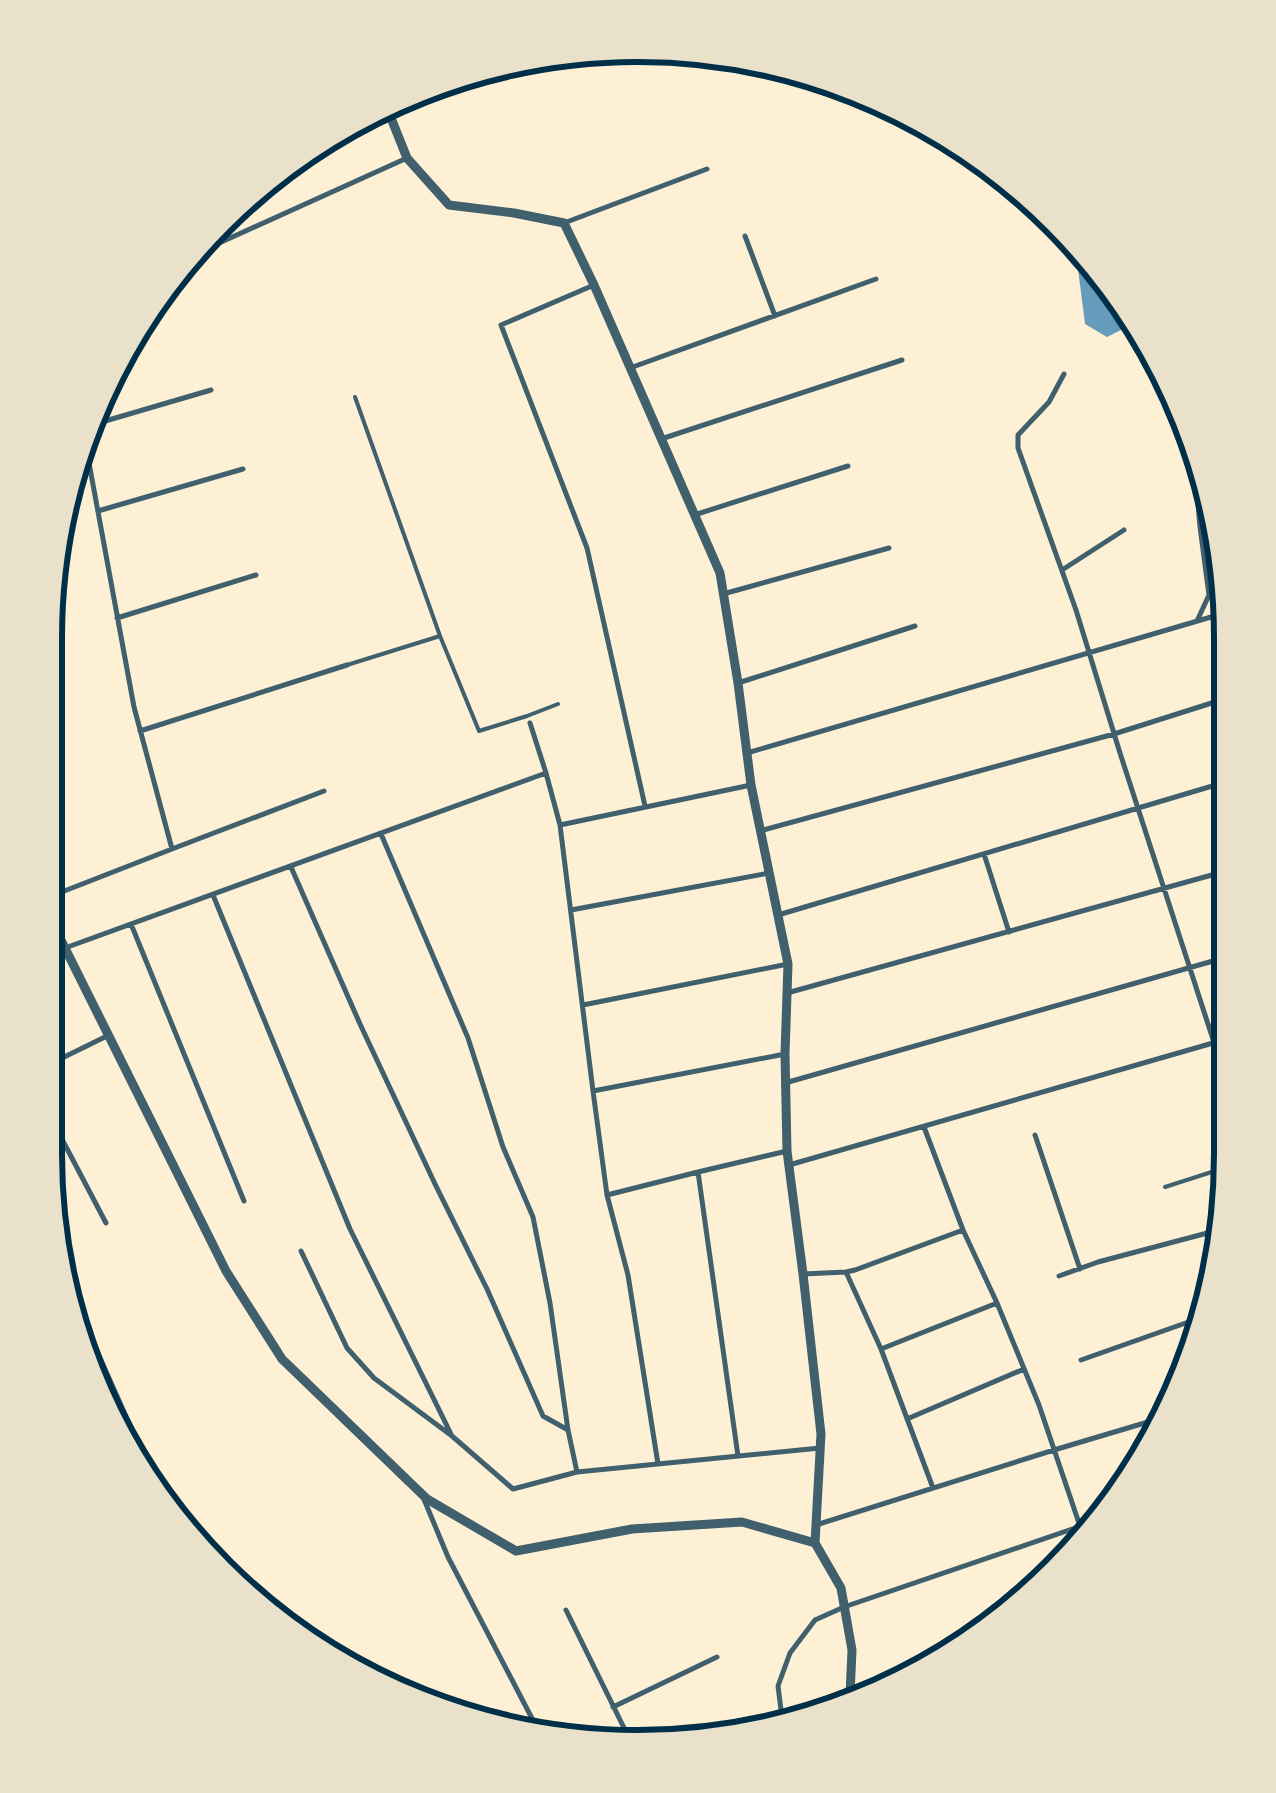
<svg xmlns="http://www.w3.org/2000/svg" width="1276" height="1793" font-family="'Fira Sans Condensed',sans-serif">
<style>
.water{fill:#669bbc}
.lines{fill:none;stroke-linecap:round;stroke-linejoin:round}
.service{stroke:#3f606c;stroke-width:4}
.minor{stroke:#3f606c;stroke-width:5}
.tertiary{stroke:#3f606c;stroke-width:9}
.rim{fill:none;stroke:#003049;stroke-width:6}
</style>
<rect width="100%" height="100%" fill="#fdf0d5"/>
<path class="water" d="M1078 254 1127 327 1107 337 1085 324 1077 261Z"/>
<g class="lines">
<path class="service" d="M355 397 440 636
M347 665 440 636 479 731 527 716 558 704
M1165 1187 1221 1169"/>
<path class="minor" d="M564 223 707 169
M745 236 775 316
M206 249 407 158
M594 285 501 325 587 548 645 806
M630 368 876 279
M1064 374 1049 402 1018 435V448L1076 610 1120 753 1220 1061
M95 424 211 390
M661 439 902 360
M1187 440 1184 443 1195 471 1200 527 1209 595 1197 621
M87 452 134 707 172 849 324 791
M98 511 243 469
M694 515 848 466
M1062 570 1124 530
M723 594 889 548
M117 618 256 575
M738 683 915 626
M530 723 546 773
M140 731 347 665
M747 753 1218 615
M560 825 593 1091
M760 831 1114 734 1218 701
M381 834 468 1038 503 1147 533 1217 550 1303 568 1430
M984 854 1009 932
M291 867 360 1024 435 1184 487 1289 543 1416 568 1430 577 1472 513 1489 452 1436 374 1378 347 1348 301 1251
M54 895 172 849
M213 895 350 1229 451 1434
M571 910 769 873
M778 915 1219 784
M131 924 244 1201
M65 948 546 773 560 825 751 785
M787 993 1219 873
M583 1005 788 964
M54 1062 109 1035
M785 1083 1220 959
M54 1124 106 1223
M924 1127 963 1230 997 1303 1039 1405 1082 1532
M1035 1135 1080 1269
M789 1165 1220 1041
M698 1172 738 1456
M607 1195 593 1091 785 1054
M846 1272 881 1349
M803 1274 846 1272 855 1270 963 1230
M1059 1276 1098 1262 1215 1231
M77 1316 85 1324 156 1484
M1081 1360 1197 1319
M907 1419 1024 1369
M658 1464 628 1275 607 1195 698 1172 787 1151
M577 1472 820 1448
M933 1488 881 1349 997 1303
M423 1497 448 1557 537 1728
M816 1525 1054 1450 1158 1419
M566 1610 628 1736
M613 1707 717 1657
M782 1718 778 1686 790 1653 815 1620 844 1607 1090 1523"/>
<path class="tertiary" d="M389 113 407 158 449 205 514 213 564 223 594 285 720 573 738 683 751 785 788 964 785 1054 787 1151 803 1274 821 1434 815 1543
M54 926 226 1271 282 1359 427 1499 516 1551 632 1529 742 1522 815 1543 841 1588 852 1650 850 1695"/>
</g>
<path d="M0 0H1276V1793H0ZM638 62H638A576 576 0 0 1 1214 638V1154A576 576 0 0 1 638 1730H638A576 576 0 0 1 62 1154V638A576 576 0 0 1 638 62Z" fill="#e9e1ca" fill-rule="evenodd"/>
<path class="rim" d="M638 62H638A576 576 0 0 1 1214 638V1154A576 576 0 0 1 638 1730H638A576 576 0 0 1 62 1154V638A576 576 0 0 1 638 62Z"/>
</svg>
